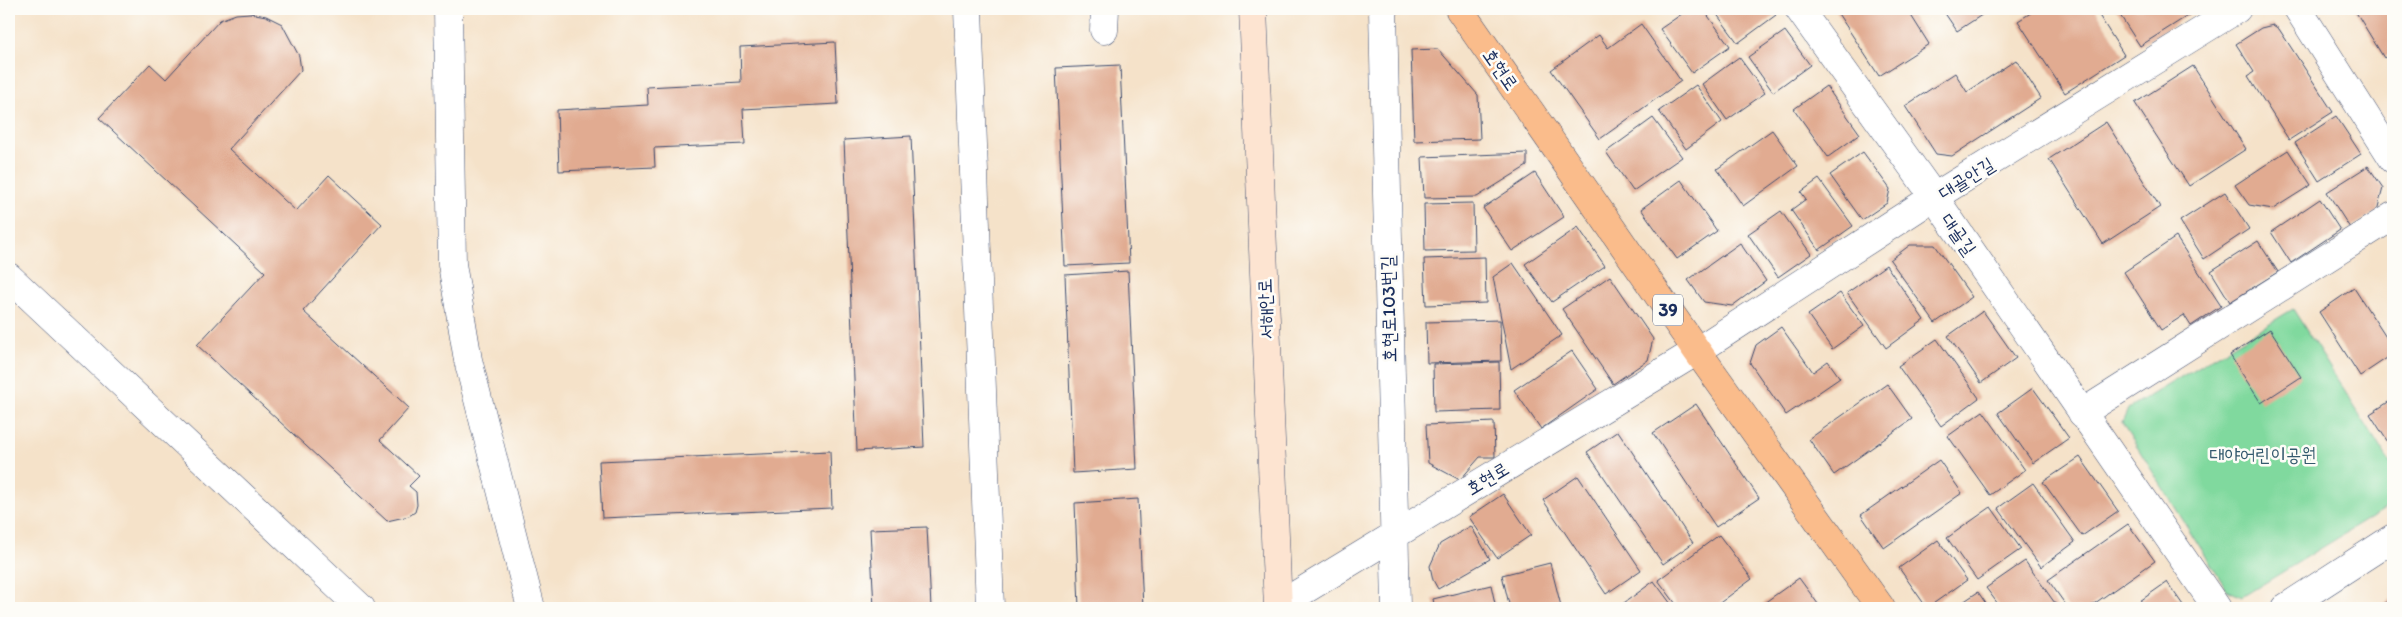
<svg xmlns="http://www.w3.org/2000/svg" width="2402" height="617" font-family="Itim,'Poor Story',sans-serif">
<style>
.green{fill:#80d99e;stroke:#4e847e}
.building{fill:#e1ab91}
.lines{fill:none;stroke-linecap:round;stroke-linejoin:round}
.street-casing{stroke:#3c4a6e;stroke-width:29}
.secondary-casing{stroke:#3c4a6e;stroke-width:29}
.primary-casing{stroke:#3c4a6e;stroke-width:29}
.street{stroke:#fff;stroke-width:28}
.secondary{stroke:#fde4d1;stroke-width:28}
.primary{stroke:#fabc8b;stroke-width:28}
.labels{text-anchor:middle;stroke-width:5;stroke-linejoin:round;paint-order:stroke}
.shield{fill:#fdfcf7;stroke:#5f6c8c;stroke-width:1}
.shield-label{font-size:18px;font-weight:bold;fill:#1b2f5e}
.street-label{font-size:19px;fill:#1b2f5e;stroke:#fdfcf7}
.park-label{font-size:19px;fill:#345a6e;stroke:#fdfcf7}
</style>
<rect width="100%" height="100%" fill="#fdfcf7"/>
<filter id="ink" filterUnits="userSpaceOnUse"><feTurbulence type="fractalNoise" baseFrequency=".02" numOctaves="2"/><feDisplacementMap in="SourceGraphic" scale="10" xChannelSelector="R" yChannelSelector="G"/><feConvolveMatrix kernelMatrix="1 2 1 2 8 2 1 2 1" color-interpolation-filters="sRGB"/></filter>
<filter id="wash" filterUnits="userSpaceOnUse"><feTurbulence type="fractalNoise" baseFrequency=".0096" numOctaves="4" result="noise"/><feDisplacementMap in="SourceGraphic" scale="20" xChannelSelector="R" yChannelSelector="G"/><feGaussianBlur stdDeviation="1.12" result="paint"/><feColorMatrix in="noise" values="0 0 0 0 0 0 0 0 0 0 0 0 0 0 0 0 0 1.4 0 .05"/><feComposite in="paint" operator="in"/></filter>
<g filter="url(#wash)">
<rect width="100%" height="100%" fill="#f5e2c9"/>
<path class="green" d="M2293 309 2393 468V504L2242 597 2227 590 2122 423 2128 409Z"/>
<g id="blocks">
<path class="building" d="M1689 9H1703L1730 46 1692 73 1660 29Z
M1713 9H1772L1776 15 1738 43Z
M1835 9H1907L1929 44 1879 76Z
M1942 9H1991L1957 31Z
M2037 9H2095L2124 55 2065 93 2018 21Z
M2116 9H2185L2189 15 2140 46Z
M2354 9H2393V52L2384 58Z
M250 13 266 16 282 24 299 56 301 70 229 149 296 211 329 175 382 224 303 311 409 408 380 440 419 476 409 486 416 492 417 505 415 512 409 516 387 521 197 345 265 272 99 118 150 64 166 79 220 20 236 14Z
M1641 24 1681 81 1600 139 1551 70 1599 35 1608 48Z
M2273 25 2279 29 2333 112 2289 140 2248 76 2254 72 2236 44 2261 28Z
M1785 31 1810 65 1773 92 1748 57Z
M835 42 838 104 743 109 745 144 654 148 655 167 559 171 557 110 648 105 647 87 741 82 740 47Z
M1438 49 1478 95 1480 139 1414 141 1411 50Z
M1739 57 1765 93 1727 120 1702 84Z
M2016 60 2041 98 1952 156 1936 154 1905 106 1955 73 1967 92Z
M1120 65 1129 263 1065 266 1056 68Z
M2193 66 2246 149 2189 186 2135 103Z
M1696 85 1722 122 1686 149 1659 111Z
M1826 86 1860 134 1828 157 1794 109Z
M2336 116 2361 154 2319 181 2295 143Z
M1653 118 1682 157 1633 191 1606 152Z
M2106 122 2160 207 2103 244 2049 159Z
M1772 130 1798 166 1743 206 1717 169Z
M911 136 924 447 857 451 844 140Z
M2288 150 2311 185 2273 209 2249 205 2235 185Z
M1863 152 1890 189 1887 203 1862 220 1830 175Z
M1527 153V166L1477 197 1424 198 1422 157Z
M2368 166 2383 188 2377 211 2350 228 2327 192Z
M1535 173 1564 217 1512 251 1483 208Z
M1819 179 1853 226 1819 250 1791 210 1806 199 1801 192Z
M1681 180 1717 231 1677 259 1641 209Z
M2225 192 2249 229 2204 259 2180 221Z
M2320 199 2340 230 2291 263 2271 232Z
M1473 203 1474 250 1425 251 1424 204Z
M1781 211 1811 254 1778 277 1748 234Z
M1578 227 1605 266 1552 302 1525 264Z
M2176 237 2221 306 2191 326 2184 315 2161 330 2124 272Z
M2258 241 2278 272 2230 302 2211 271Z
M1740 243 1766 281 1732 306 1704 302 1688 280Z
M1910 245H1935L1972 297 1935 323 1890 260Z
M1485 257 1486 303 1426 305 1424 259Z
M1513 263 1562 335 1511 369 1493 277Z
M1886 265 1924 320 1886 348 1847 293Z
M1128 271 1137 469 1073 473 1065 275Z
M1610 276 1653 339 1648 360 1613 384 1562 309Z
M2354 288 2393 348V354L2360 376 2319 312Z
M1840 293 1864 326 1832 349 1808 315Z
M1983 311 2016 358 1981 383 1948 336Z
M1500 320 1501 361 1427 363 1426 322Z
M1781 327 1813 372 1828 361 1840 378 1786 415 1750 363 1756 345Z
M2270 329 2301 377 2261 403 2230 355Z
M1937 339 1979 398 1941 426 1898 366Z
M1572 351 1598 389 1541 429 1514 390Z
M1499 362 1500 410 1434 412 1433 364Z
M1887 384 1912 419 1834 475 1809 439Z
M2033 388 2069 438 2033 463 1998 413Z
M2393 399V450L2370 414Z
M1696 404 1759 498 1716 527 1653 433Z
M1983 411 2025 470 1990 495 1948 436Z
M1494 422 1495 457H1480L1460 480 1428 463 1426 425Z
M1618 431 1693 543 1663 564 1587 452Z
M830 451 832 508 602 518 599 461Z
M2080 457 2118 511 2082 536 2043 482Z
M1939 460 1962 493 1884 548 1861 515Z
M1578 476 1641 570 1606 594 1543 500Z
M2033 483 2075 542 2041 567 1998 508Z
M1503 494 1531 535 1497 558 1469 517Z
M1138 499 1143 608H1079L1075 503Z
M1991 507 2021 549 1977 580 1947 538Z
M2128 524 2155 561 2088 608H2068L2048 580Z
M1471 526 1490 559 1438 589 1433 580 1430 566 1440 544Z
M927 527 931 608H874L870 529Z
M1719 535 1752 579 1713 608H1679L1658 580Z
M1938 540 1967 580 1927 608 1899 568Z
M2025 561 2057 606 2054 608H2001L1986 588Z
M1550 563 1561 606 1550 608H1510L1502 575Z
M1799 578 1821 608H1757Z
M1654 581 1674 608H1617Z
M2167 582 2185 608H2130Z
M1491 585 1496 608H1435L1433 599Z
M1978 592 1989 608H1954Z
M2393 598V608H2377Z"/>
</g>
</g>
<g filter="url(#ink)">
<use href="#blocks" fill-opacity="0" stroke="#3c4a6e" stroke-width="1"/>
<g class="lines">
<g class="street-casing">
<path id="street" d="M448 9 452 264 468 360 531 608
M968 9 990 608
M1383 9 1396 608
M1799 9 1934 197 2217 608
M2298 9 2393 159
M1104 30 1105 9
M9 277 361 608
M2082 413 2393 216
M1278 606 1697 351 1934 197 2237 9
M2285 608 2393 538"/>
</g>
<g class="secondary-casing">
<path id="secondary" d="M1253 9 1278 608"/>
</g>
<g class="primary-casing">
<path id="primary" d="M1459 9 1697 351 1881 608"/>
</g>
<use href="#street" class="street"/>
<use href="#secondary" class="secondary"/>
<use href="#primary" class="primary"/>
</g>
</g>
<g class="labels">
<rect class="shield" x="1653" y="294.5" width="30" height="31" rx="4"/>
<g class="shield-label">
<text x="1668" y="316">39</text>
</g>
<g class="street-label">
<text transform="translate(1501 69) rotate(55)" y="7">호현로</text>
<text transform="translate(1966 178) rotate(-32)" y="7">대골안길</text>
<text transform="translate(1959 234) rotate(55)" y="7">대골길</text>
<text transform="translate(1265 309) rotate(-92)" y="7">서해안로</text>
<text transform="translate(1388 309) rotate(-91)" y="7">호현로103번길</text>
<text transform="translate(1487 478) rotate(-31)" y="7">호현로</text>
</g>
<g class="park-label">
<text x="2263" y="461">대야어린이공원</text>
</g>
</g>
<rect width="2402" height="617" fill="none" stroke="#fdfcf7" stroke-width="30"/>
</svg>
